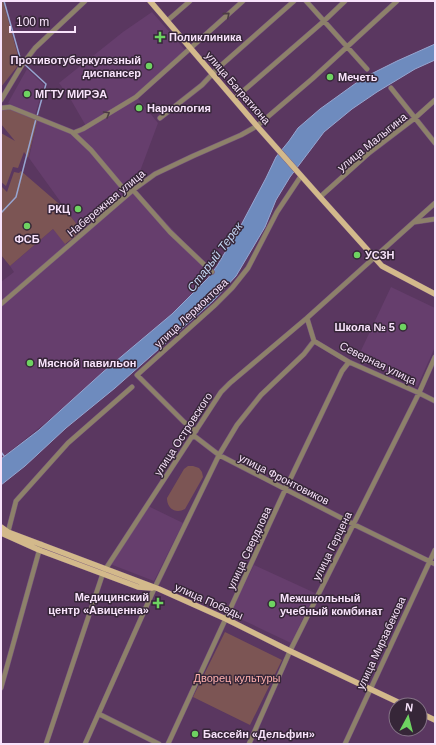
<svg xmlns="http://www.w3.org/2000/svg" width="436" height="745" font-family="Arial,sans-serif">
<style>
.built{fill:#663e6d}
.green{fill:#7c5554}
.water{fill:#6e8bbe;stroke:#97a5d0}
.lines{fill:none;stroke-linecap:round;stroke-linejoin:round}
.stream{stroke:#97a5d0;stroke-width:1.5}
.minor-casing{stroke:#76567c;stroke-width:5.5}
.major-casing{stroke:#76567c;stroke-width:6}
.minor{stroke:#8d816a;stroke-width:4.5}
.major{stroke:#d3b98b;stroke-width:5.5}
.oneway{stroke:#4c3d44}
.poi-dot{fill:#6ed361;stroke:#362638;stroke-width:1.5}
.labels{text-anchor:middle;stroke-width:3;stroke-linejoin:round;paint-order:stroke}
.poi-label{font-size:11px;font-weight:bold;fill:#f8e3fb;stroke:#362638;text-anchor:start}
.street-label{font-size:11px;fill:#f8e3fb;stroke:#362638}
.park-label{font-size:11px;fill:#feb0ad;stroke:#362638}
.water-label{font-size:12px;font-style:italic;fill:#c5d7f5;stroke:#362638}
</style>
<rect width="100%" height="100%" fill="#5a3760"/>
<path class="built" d="M152 12 186 51 136 96 158 123 133 190 145 202H147L212 272 164 323 95 380 54 416 14 448 1 459V282L14 272 10 266 53 229 68 246 83 233 29 158 38 118 72 132 86 126 71 100 59 83 123 32Z
M27 69 44 85 35 115 8 103Z
M391 287 435 308V347L417 387 357 359Z
M148 506 183 523 154 581 110 564Z
M254 565 315 593 291 643 230 614Z"/>
<path class="green" d="M1 1H3L20 63 1 87Z
M1 108H9L38 118 28 158 24 152 18 168 13 167 6 186 1 182V133L15 141 1 124Z
M21 171 65 209 82 231 65 244 53 229 10 266 1 255V186L7 192 14 172 19 173Z
M188 466H193L199 468 202 472 203 477 185 509C176 514 167 509 167 498L184 469Z
M225 632 282 660 250 725 193 697Z"/>
<path class="water" d="M435 44V60L415 69 377 92 352 109 324 132 290 177 276 200 265 227 236 276 213 301 115 388 66 428 25 466 1 485V459L39 430 103 372 172 314 208 278 217 266 240 227 266 178 276 157 289 141 298 128 320 109 363 78 397 61Z"/>
<g class="lines">
<path class="stream" d="M4 1 21 61 46 84 37 116
M1 213 16 197 36 119
M1 452 4 456"/>
<g class="minor-casing">
<path id="minor" d="M306 1 367 69
M167 21 190 1
M391 88 435 143
M234 99 324 21 345 1
M1 100 22 65 35 48 85 1
M1 108 10 107 72 132 91 150 128 194
M160 118 202 85 217 69 294 1
M73 133 83 129 136 97 243 1
M133 190 170 232 212 272
M320 197 369 153 415 118 435 100
M415 222 435 219
M1 304 133 190 155 174 193 156 241 135 257 126 312 79 397 1
M307 318 314 341 349 362 419 393 435 401
M196 431 184 422 137 375 215 305 232 288 248 268 277 212 301 176
M193 435 219 455 353 524 435 564
M8 532 16 501 68 443 132 387
M1 688 41 544
M99 714 159 744
M46 744 103 573 221 392 230 383 307 318 435 203
M85 744 155 587 219 455 237 425 261 395 304 354 314 341
M168 744 285 490 342 371 349 362
M249 744 290 651 419 393 435 357
M345 744 435 550"/>
</g>
<g class="major-casing">
<path id="major" d="M150 1 257 126 320 197 382 266 435 294
M1 527 8 532 159 589 226 619 290 651 404 705
M1 533 39 550 138 587 152 588
M420 713 435 720"/>
</g>
<use href="#minor" class="minor"/>
<use href="#major" class="major"/>
</g>
<defs><path id="oneway-chevron" d="M-2-3.5L2.5 0L-2 3.5" fill="none" stroke-width="1.6" stroke-linecap="round" stroke-linejoin="round"/></defs>
<g class="oneway">
<use href="#oneway-chevron" transform="translate(227 15) rotate(-41)"/>
<use href="#oneway-chevron" transform="translate(107 114) rotate(-31)"/>
</g>
<g class="poi-dot">
<path d="M158 31h4v4h4v4h-4v4h-4v-4h-4v-4h4z"/>
<circle cx="149" cy="66" r="4"/>
<circle cx="330" cy="77" r="4"/>
<circle cx="27" cy="94" r="4"/>
<circle cx="139" cy="108" r="4"/>
<circle cx="78" cy="209" r="4"/>
<circle cx="27" cy="226" r="4"/>
<circle cx="357" cy="255" r="4"/>
<circle cx="403" cy="327" r="4"/>
<circle cx="30" cy="363" r="4"/>
<path d="M156 597h4v4h4v4h-4v4h-4v-4h-4v-4h4z"/>
<circle cx="272" cy="604" r="4"/>
<circle cx="195" cy="734" r="4"/>
</g>
<g class="labels">
<g class="poi-label">
<text x="169" y="41">Поликлиника</text>
<text x="141" y="64" text-anchor="end">Противотуберкулезный<tspan x="141" dy="13">диспансер</tspan></text>
<text x="338" y="81">Мечеть</text>
<text x="35" y="98">МГТУ МИРЭА</text>
<text x="147" y="112">Наркология</text>
<text x="70" y="213" text-anchor="end">РКЦ</text>
<text x="27" y="243" text-anchor="middle">ФСБ</text>
<text x="365" y="259">УСЗН</text>
<text x="395" y="331" text-anchor="end">Школа № 5</text>
<text x="38" y="367">Мясной павильон</text>
<text x="149" y="601" text-anchor="end">Медицинский<tspan x="149" dy="13">центр «Авиценна»</tspan></text>
<text x="280" y="602">Межшкольный<tspan x="280" dy="13">учебный комбинат</tspan></text>
<text x="203" y="738">Бассейн «Дельфин»</text>
</g>
<g class="street-label">
<text transform="translate(238 88) rotate(49)" y="4">улица Багратиона</text>
<text transform="translate(372 142) rotate(-39)" y="4">улица Малыгина</text>
<text transform="translate(106 203) rotate(-40)" y="4">Набережная улица</text>
<text transform="translate(191 313) rotate(-43)" y="4">улица Лермонтова</text>
<text transform="translate(378 363) rotate(26)" y="4">Северная улица</text>
<text transform="translate(183 434) rotate(-57)" y="4">улица Островского</text>
<text transform="translate(284 479) rotate(27)" y="4">улица Фронтовиков</text>
<text transform="translate(332 546) rotate(-64)" y="4">улица Герцена</text>
<text transform="translate(249 548) rotate(-65)" y="4">улица Свердлова</text>
<text transform="translate(209 601) rotate(24)" y="4">улица Победы</text>
<text transform="translate(381 643) rotate(-65)" y="4">улица Мирзабекова</text>
</g>
<g class="park-label">
<text x="237" y="682">Дворец культуры</text>
</g>
<g class="water-label">
<text transform="translate(215 257) rotate(-53)" y="4">Старый Терек</text>
</g>
</g>
<rect width="436" height="745" fill="none" stroke="#f8e3fb" stroke-width="4"/>
<g transform="translate(408 717) rotate(7)"><circle r="19" fill="#362638" stroke="#847286"/>
<path d="M0-3L7 15L0 10L-7 15Z" fill="#6ed361"/>
<text y="-6" font-size="11" font-weight="bold" text-anchor="middle" fill="#f8e3fb">N</text>
</g>
<path d="M10 26v6h65v-6" fill="none" stroke="#f8e3fb" stroke-width="2"/>
<text x="16" y="26" font-size="12" fill="#f8e3fb" stroke="#362638" stroke-width="3" paint-order="stroke">100 m</text>
</svg>
